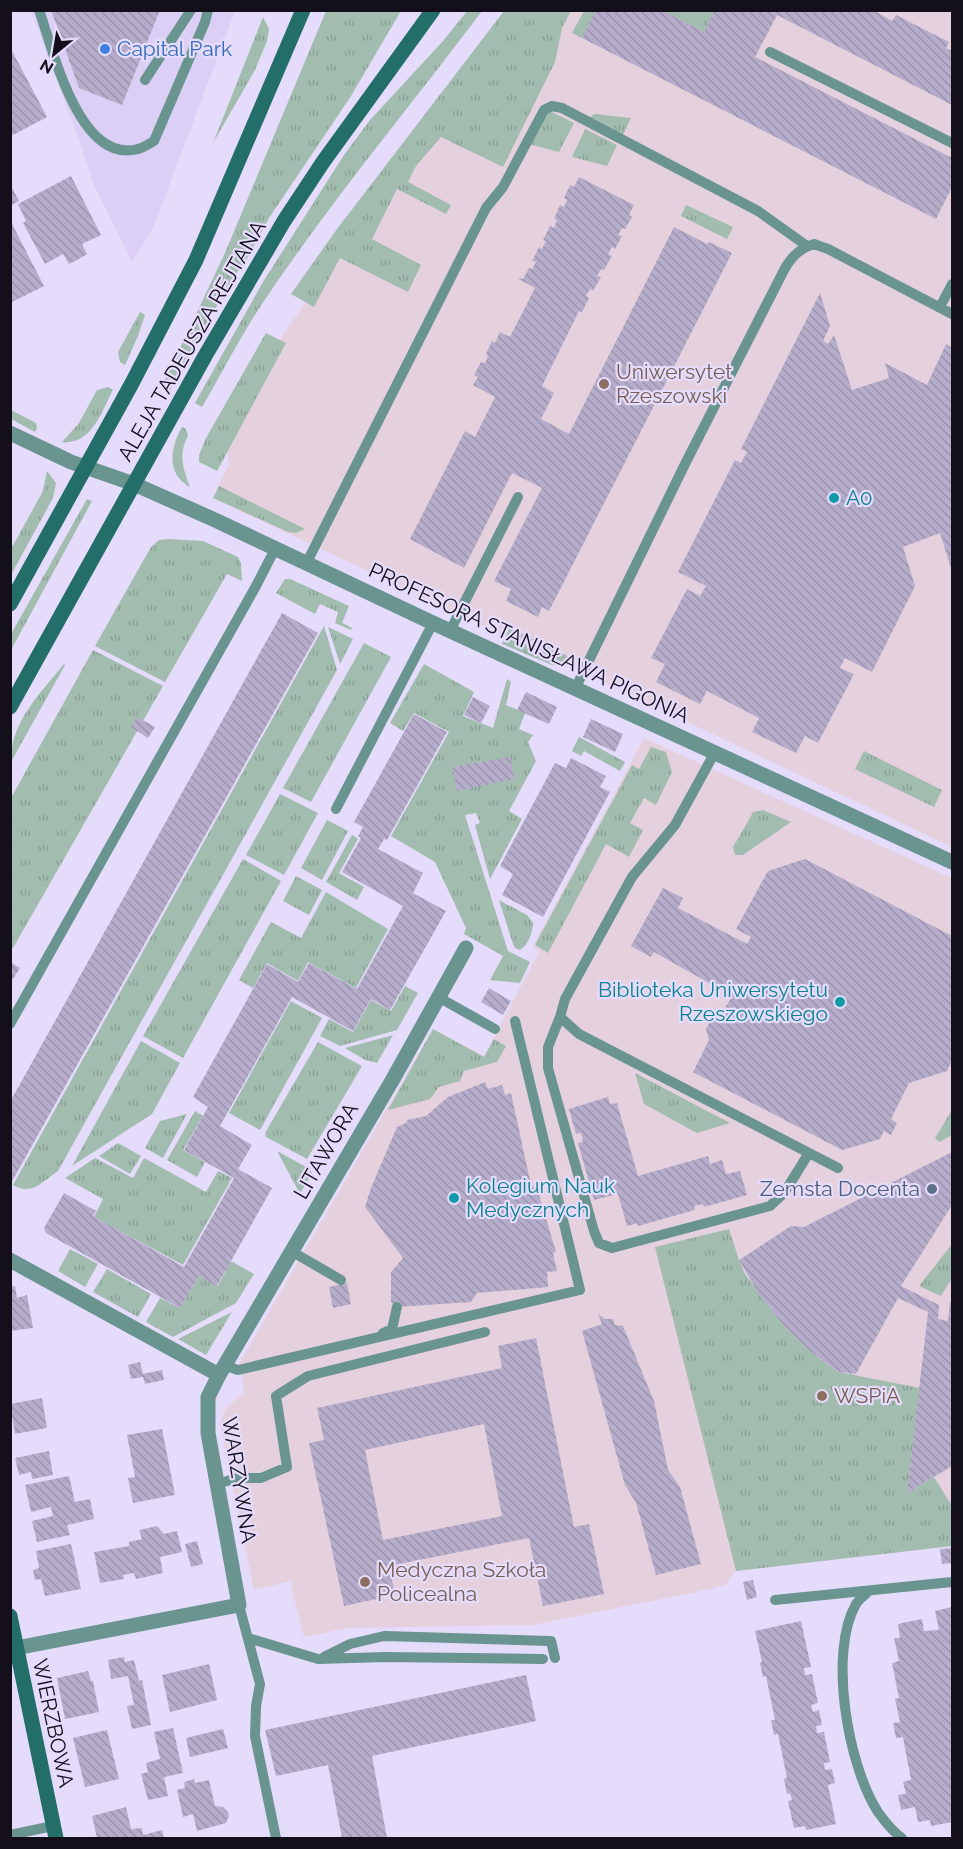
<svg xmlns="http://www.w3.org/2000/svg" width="963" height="1849" font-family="Raleway,sans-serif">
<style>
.built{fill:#dbcff6}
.education{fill:#e5d0de}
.grass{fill:url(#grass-tufts)}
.building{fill:url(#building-back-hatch);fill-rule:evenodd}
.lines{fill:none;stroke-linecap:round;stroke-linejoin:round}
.lane{stroke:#699490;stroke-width:10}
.street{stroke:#699490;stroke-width:15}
.secondary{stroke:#246e69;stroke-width:15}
.shop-dot{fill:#3f7fe0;stroke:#e5dbfb;stroke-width:2}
.education-dot{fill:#8d6e63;stroke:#e5dbfb;stroke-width:2}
.culture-dot{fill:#0f9aa8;stroke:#e5dbfb;stroke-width:2}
.service-dot{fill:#5c6f8a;stroke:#e5dbfb;stroke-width:2}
.labels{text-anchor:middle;stroke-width:4.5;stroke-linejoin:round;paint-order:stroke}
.shop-label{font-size:21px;fill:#366cbe;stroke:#e5dbfb;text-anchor:start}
.street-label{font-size:21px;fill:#14101b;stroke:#e5dbfb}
.education-label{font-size:21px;fill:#785e54;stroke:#e5dbfb;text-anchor:start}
.culture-label{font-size:21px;fill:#0d838f;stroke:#e5dbfb;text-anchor:start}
.service-label{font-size:21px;fill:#4e5e75;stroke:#e5dbfb;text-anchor:end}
</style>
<defs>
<pattern id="grass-tufts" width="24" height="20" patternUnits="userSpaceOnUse" patternTransform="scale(1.5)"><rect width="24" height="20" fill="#a2bdaf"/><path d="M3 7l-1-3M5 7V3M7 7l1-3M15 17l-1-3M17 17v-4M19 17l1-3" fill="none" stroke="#8ba196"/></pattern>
<pattern id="building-back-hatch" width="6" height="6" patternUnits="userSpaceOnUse" patternTransform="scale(1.5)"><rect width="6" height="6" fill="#b6adcb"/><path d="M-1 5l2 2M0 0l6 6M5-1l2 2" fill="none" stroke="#9c94ae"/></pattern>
</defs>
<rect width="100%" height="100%" fill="#e5dbfb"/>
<path class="built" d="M31 11H235L153 228 132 262 94 185 80 143Z"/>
<path class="education" d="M525 11H952V847L213 498 229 464 225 438 286 330Z
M644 738 952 878V1546L736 1571 726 1584 711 1589 533 1625 348 1628 304 1637 290 1581 254 1590 220 1424 226 1408 244 1392 240 1362 433 1029 484 1056 539 952 533 946Z"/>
<path class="grass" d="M326 11H401L351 96 269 218 249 255 229 284 170 390 162 386 225 253Z
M467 11H482C409 108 330 202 262 304 240 337 222 373 202 407L195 403 263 282 344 155 370 120 443 41Z
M504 11H571L562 28 555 62 503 167 441 137 416 166 408 182 451 205 446 214 397 189 372 239 421 265 408 292 340 258 314 307 291 294 337 229Z
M584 11H596L582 38 572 33Z
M662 11H715L704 32Z
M263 17 269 29 267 41 255 70 213 143Z
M552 112 574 123 559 152 529 144 545 114Z
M594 114 631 118 623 135 590 118Z
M585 129 617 145 607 166 572 157Z
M686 205 733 227 727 239 681 216Z
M140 312 145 315 138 336 125 365 120 362 118 352Z
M266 333 286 343 217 471 199 462V455L206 438Z
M108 387 113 390C101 412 92 445 62 442L79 423 97 390Z
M11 410 36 423 37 428 35 432 11 419Z
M182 427 186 429 188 436C178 454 183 469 190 487 166 474 170 448 182 427Z
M47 471 56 483 53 498 11 575V549L43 491Z
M219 486 305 529 296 533 288 532 213 498Z
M87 499 92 501 11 650V634Z
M168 539 203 541 238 557 241 563 242 581 227 574 165 682 95 646 151 547 159 540Z
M285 579H290L349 606 342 623 352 628 351 630 335 623 338 612 320 604 315 614 276 593Z
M324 626 337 670 58 1171C42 1182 32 1196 13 1185Z
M328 627 353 639 340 664Z
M510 628 573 659 561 666 552 665 502 644Z
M364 643 391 657 311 802 283 788Z
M93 650 163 686 13 948 11 946V798Z
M64 664 65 665 11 762C10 722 40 694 64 664Z
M424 664 474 692 463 716 493 728 507 679 511 682 506 705 525 713 519 729 533 735 528 742 536 761 509 811 522 819 490 879 475 825 480 823 476 813 465 815 508 951 530 962 520 983 490 980 503 956 464 934 466 928 435 862 391 836 449 732 414 713 403 731 390 723Z
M579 737 625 762 620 771 584 751 581 756 572 751Z
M651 747 666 752 672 772 656 805 644 798 630 823 643 830 629 857 606 844 548 953 535 945 632 765 639 769Z
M864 751 942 790 934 807 855 769Z
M280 794 318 813 284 875 246 855Z
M763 810 791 822 743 855H735L733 847 751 816 753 812Z
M327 820 348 831 322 880 301 868Z
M352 835 358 839 339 873 364 887 357 900 326 882Z
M243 859 281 881 183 1058 143 1036Z
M296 876 322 890 309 915 283 901Z
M326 892 388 929 356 988 308 962 298 981 267 963 253 988 239 980 271 922 301 938Z
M499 900 527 915 533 923C533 932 528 945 520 950L515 948 513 944Z
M405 986 418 993 397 1030 340 1046 320 1036 329 1019 353 1032 371 1000 391 1011Z
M291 1001 322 1018 260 1130 229 1113Z
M433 1029 484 1057 494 1039 506 1046 497 1062 464 1071 460 1081 439 1087 430 1099 388 1110Z
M393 1035 377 1063 365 1060 345 1048Z
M141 1041 180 1063 152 1114 72 1166Z
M318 1042 362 1066 307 1159 266 1137 265 1133Z
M635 1073 730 1123 697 1133 644 1104Z
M952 1110V1135L939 1142 935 1138Z
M195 1111 203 1116 183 1150 205 1162 197 1177 167 1160Z
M187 1114 163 1158 145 1148 160 1121Z
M118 1143 141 1156 130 1174 99 1156Z
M277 1151 308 1168 312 1173 300 1194Z
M95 1158 133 1178 144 1158 206 1192 218 1171 232 1178 183 1265 94 1217 103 1199 65 1178Z
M729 1229 739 1260 745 1274 784 1326 810 1351 838 1372 920 1388 907 1493 934 1477 952 1506V1546L736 1571 655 1247Z
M952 1244V1278L941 1296 919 1286Z
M70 1249 98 1264 85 1287 58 1271Z
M231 1261 254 1274 236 1303 173 1337 146 1322 160 1298 180 1308 199 1276 218 1286Z
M107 1269 151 1294 138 1317 93 1292Z
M232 1312 206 1355 178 1339Z"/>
<path class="building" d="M51 10H160L122 105 79 88Z
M596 10H662L704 32 715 10H873L892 21 896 15 949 42 946 48 952 51V105L777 15 755 57 952 158V187L936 219 582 38Z
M10 47 47 117 13 135 10 130Z
M71 176 101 235 82 244 87 254 77 260 69 264 63 254 45 264 23 223 26 221 18 204Z
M579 177 634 205 629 215 632 217 625 229 622 228 618 235 622 236 615 249 612 247 608 254 612 256 604 270 601 269 597 276 601 277 593 291 590 289 586 296 589 298 582 312 579 311 542 386 554 393 541 419 569 434 674 227 707 244 709 242 732 253 549 611 542 607 538 617 506 601 511 589 494 581 542 488 512 473 464 568 410 539 465 431 475 437 495 397 473 385 478 377 474 375 481 362 485 363 488 356 486 354 492 341 495 343 500 332 510 337 535 288 517 278 523 279 529 268 532 269 536 262 532 261 539 247 542 249 546 241 543 240 550 226 554 228 557 220 554 219 560 205 564 207 567 200 564 198 570 185 574 187Z
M10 184 19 201 10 206Z
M10 220 44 286 10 303Z
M820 293 830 326 823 341 828 344 834 335 852 390 889 378 885 363 927 385 946 344 952 348V571L940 533 903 547 915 586 872 672 845 658 840 668 854 674 818 743 805 736 796 753 752 732 759 718 707 691 700 704 656 682 665 664 651 658 687 589 700 596 706 586 678 572 735 460 741 463 747 452 741 449Z
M282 613 318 633 10 1185V1102Z
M526 692 557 707 549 724 517 710Z
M473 697 490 706 481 723 464 715Z
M414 714 447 732 387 840 384 839 378 849 423 873 413 893 446 911 390 1010 371 999 353 1031 292 997 220 1126 252 1145 238 1169 272 1188 217 1286 199 1276 180 1308 46 1233 44 1228 64 1193 96 1211 93 1216 184 1267 234 1178 184 1150 208 1107 193 1097 267 964 298 982 309 963 357 989 403 906 342 872 361 838 358 836 363 827 354 822Z
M137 717 155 727 148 738 131 727Z
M591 719 623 734 615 752 583 737Z
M510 757 515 779 457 791 453 767Z
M571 758 606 776 600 787 610 792 543 917 502 895 513 874 500 866 555 763 566 768Z
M805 859 952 936V1060L947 1071 909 1083 891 1119 897 1123 891 1135 884 1131 880 1139 842 1150 693 1072 709 1040 706 1029 716 1009 723 1012 732 996 654 952 651 957 631 946 663 888 683 898 678 908 747 944 751 937 736 929 768 871Z
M10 962 20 968 13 979 10 978Z
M489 988 511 1001 503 1015 481 1002Z
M485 1082 488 1089 502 1085 505 1095 511 1093 529 1176 533 1186 537 1188 556 1252 553 1253 557 1271 547 1272 548 1287 477 1293 471 1302 397 1307 391 1302V1272L403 1258 365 1207 371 1188 397 1127 406 1123 407 1120 426 1116 448 1097Z
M608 1097 610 1104 617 1103 638 1176 708 1156 710 1164 722 1160 726 1174 740 1171 747 1195 704 1207 703 1204 698 1205 694 1206 695 1210 638 1226 637 1223 627 1226 618 1194 594 1200 578 1143 583 1142 582 1137 581 1133 576 1134 569 1109Z
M952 1152V1205L901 1286 939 1305 938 1319 948 1321 950 1303 952 1299V1466L907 1493 928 1312 898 1298 856 1374 838 1372 810 1351 784 1326 759 1294 739 1260 791 1226 804 1227Z
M347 1283 351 1304 333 1308 329 1287Z
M15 1286 17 1298 27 1295 33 1328 10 1331V1287Z
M598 1314 605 1319H613L615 1325 623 1326 654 1401 668 1470 680 1487 701 1564 656 1575 636 1503 625 1485 582 1331 602 1324Z
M536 1338 574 1527 589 1524 604 1594 543 1606 529 1538 389 1566 395 1595 344 1606 309 1443 324 1440 317 1408 502 1368 498 1346ZM484 1424 502 1516 383 1540 365 1450Z
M140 1362 143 1374 162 1370 164 1380 145 1384 143 1377 131 1379 128 1365Z
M42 1398 47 1428 15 1434 10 1404Z
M162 1429 175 1495 133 1503 128 1478 135 1477 127 1435Z
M49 1451 53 1475 32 1479 31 1472 19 1475 15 1458Z
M69 1476 75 1502 90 1499 94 1519 67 1525 70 1535 37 1542 32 1521 53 1516 51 1507 31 1512 25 1485Z
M157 1526 164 1534 177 1531 182 1552 160 1557 163 1573 136 1579 134 1573 123 1575 124 1579 100 1583 94 1552 129 1546V1542L142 1539 139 1530Z
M197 1541 203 1564 191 1567 185 1544Z
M71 1544 81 1589 45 1596 41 1579 35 1580 33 1570 39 1568 36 1551Z
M952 1548V1563L942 1564 940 1549Z
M753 1580 757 1597 747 1600 743 1582Z
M952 1607V1822L931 1826 930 1820 918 1822 915 1807 901 1810 898 1795 906 1794 903 1782 911 1780 903 1737 896 1738 893 1723 900 1722 895 1699 899 1698 892 1663 899 1661 894 1638H900L898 1624 922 1619 924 1631 939 1630 935 1611Z
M801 1621 811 1667 804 1668 805 1675 812 1674 818 1703 811 1705 813 1712 819 1710 822 1725 816 1726 817 1733 824 1732 830 1762 824 1763 825 1770 832 1769 835 1783 828 1785 836 1824 806 1830 805 1826 794 1828 788 1801 792 1800 790 1793 787 1794 784 1779 787 1778 778 1734 774 1735 771 1720H775L766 1676 763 1677 760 1663 762 1662 755 1631Z
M124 1657 125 1662 134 1660 139 1681 142 1680 151 1725 132 1729 127 1706 134 1705 128 1676 111 1679 108 1660Z
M209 1664 217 1700 170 1712 162 1675Z
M88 1671 91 1681H93L99 1712 65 1719 57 1678Z
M526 1675 536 1721 372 1756 387 1838H342L328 1765 276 1776 265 1730Z
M173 1728 183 1773 164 1777 168 1796 148 1800 141 1774 148 1772 146 1763 160 1759 154 1732Z
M223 1729 228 1748 190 1757 186 1738Z
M107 1730 119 1779 85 1787 73 1738Z
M194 1779 195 1783 209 1780 215 1806 223 1807 228 1812 229 1816 226 1823 197 1831 193 1814 183 1817 177 1790 185 1788 184 1782Z
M126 1807 131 1829 142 1828 143 1835 162 1830 164 1838H97L92 1816Z"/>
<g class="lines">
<path class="lane" d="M39 10C53 49 79 165 138 149 143 148 149 144 154 141L205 22 208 10
M770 52 952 143
M145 80 191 10
M940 307 952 284
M306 564 486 208 503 187 544 110 552 106 562 108 758 211 807 246
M450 631 518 497
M575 689 686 462 781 276C788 261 797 249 814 244L828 249 952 314
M715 752 675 825 632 877 565 999 560 1017 579 1034 838 1168
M336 809 433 623
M438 997 495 1029
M560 1017 548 1047V1068L594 1231 599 1243 612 1248 770 1206 784 1193 809 1153
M10 1024 256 586 275 549
M291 1251 341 1280
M383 1333 392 1329 397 1307
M224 1365 238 1370 580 1290 515 1021
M217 1484 237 1478H261L287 1467 276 1396 308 1376 485 1332
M869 1591C865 1595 859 1599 856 1604 828 1653 848 1766 878 1812 885 1822 892 1831 902 1838
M775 1600 952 1582
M239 1605 260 1684 256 1706 255 1736 276 1838
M248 1638 318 1659 385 1657 543 1659
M324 1657 350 1644 384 1636 551 1641 555 1658
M10 1835 53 1826"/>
<path class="street" d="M10 433 71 462 134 484 215 520 433 623 952 862
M10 1260 219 1375
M16 1648 239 1605 208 1433V1397L219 1375 393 1079 466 948"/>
<path class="secondary" d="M10 604 131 385 196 260 303 10
M10 707 205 356 284 221 323 162 433 10
M10 1616 56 1838"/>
</g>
<circle class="shop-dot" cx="105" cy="49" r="6"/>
<g class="education-dot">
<circle cx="604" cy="384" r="6"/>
<circle cx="822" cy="1396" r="6"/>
<circle cx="365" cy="1582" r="6"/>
</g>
<g class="culture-dot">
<circle cx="834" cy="498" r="6"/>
<circle cx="840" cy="1002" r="6"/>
<circle cx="454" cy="1198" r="6"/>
</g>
<circle class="service-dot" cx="932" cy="1189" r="6"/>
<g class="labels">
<g class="shop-label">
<text x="117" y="56">Capital Park</text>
</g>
<g class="street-label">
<text transform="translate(192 341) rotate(-60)" y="7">ALEJA TADEUSZA REJTANA</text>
<text transform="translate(529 643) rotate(25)" y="7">PROFESORA STANISŁAWA PIGONIA</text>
<text transform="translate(326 1151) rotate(-60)" y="7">LITAWORA</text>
<text transform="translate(239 1480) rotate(81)" y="7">WARZYWNA</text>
<text transform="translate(53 1723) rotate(78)" y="7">WIERZBOWA</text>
</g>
<g class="education-label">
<text x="616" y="379">Uniwersytet<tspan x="616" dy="24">Rzeszowski</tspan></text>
<text x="834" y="1403">WSPiA</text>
<text x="377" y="1577">Medyczna Szkoła<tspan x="377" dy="24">Policealna</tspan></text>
</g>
<g class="culture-label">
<text x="846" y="505">A0</text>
<text x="828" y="997" text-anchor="end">Biblioteka Uniwersytetu<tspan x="828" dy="24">Rzeszowskiego</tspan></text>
<text x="466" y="1193">Kolegium Nauk<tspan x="466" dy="24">Medycznych</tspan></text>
</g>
<g class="service-label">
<text x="920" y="1196">Zemsta Docenta</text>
</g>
</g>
<rect width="963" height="1849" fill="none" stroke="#14101b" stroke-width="24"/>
<g transform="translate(54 54) rotate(210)" stroke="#e5dbfb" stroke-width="4.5" paint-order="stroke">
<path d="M0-4.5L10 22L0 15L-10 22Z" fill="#14101b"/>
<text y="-9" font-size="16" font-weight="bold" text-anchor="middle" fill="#14101b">N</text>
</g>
</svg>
